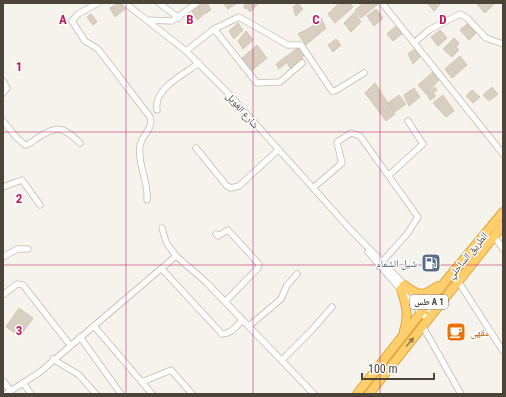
<svg xmlns="http://www.w3.org/2000/svg" width="506" height="397" font-family="'Roboto Condensed','Noto Naskh Arabic',sans-serif">
<style>
.building{fill:#d8cfc1;stroke:#d3c7b4}
.lines{fill:none;stroke-linecap:round;stroke-linejoin:round}
.minor-casing{stroke:#c2bbae;stroke-width:7}
.highway-casing{stroke:#e0a43c;stroke-width:10}
.minor{stroke:#fff;stroke-width:5.5}
.highway{stroke:#ffcf6e;stroke-width:8}
.oneway{fill:#937c4e}
.grid{fill:none;stroke:#c2185b;stroke-width:1;stroke-opacity:0.55}
.labels{text-anchor:middle;stroke-width:3;stroke-linejoin:round;paint-order:stroke}
.shield{fill:#fff;stroke:#817c74;stroke-width:1}
.shield-label{font-size:9px;font-weight:bold;fill:#4b4439}
.street-label{font-size:10px;fill:#4b4439;stroke:#fff}
.service-label{font-size:10px;fill:#4e5e75;stroke:#fff;text-anchor:end}
.food-label{font-size:10px;fill:#c56008;stroke:#fff;text-anchor:start}
.grid-label{font-size:13px;text-anchor:middle;font-weight:bold;fill:#c2185b;stroke:#fff;stroke-width:3;stroke-linejoin:round;paint-order:stroke}
</style>
<rect width="100%" height="100%" fill="#f6f3ec"/>
<path class="building" d="M118 3H121L125 9 115 17 110 8Z
M202 3H207L211 10 203 15 197 6Z
M226 3H237L228 9 224 4Z
M245 3H259L250 12 248 9 244 8Z
M298 3 303 9 296 16 293 7Z
M339 3H350L353 7 335 23 328 14Z
M364 3 378 4 361 18 355 10Z
M427 3H441L434 11Z
M476 3H495L485 13Z
M197 6 202 16 197 20 191 9Z
M376 9 383 18 374 26 367 16Z
M355 12 361 22 351 32 344 23Z
M91 14 97 22 93 25 87 17Z
M321 18 326 28 306 45 298 34 311 27Z
M238 23 243 30 234 39 229 31Z
M467 24 476 33 469 40 460 30Z
M397 25 403 33 393 41 387 34Z
M440 30 447 38 438 46 431 37Z
M246 31 253 40 243 49 238 41Z
M454 38 459 43 456 47 459 50 452 57 443 49Z
M336 39 341 45 333 52 328 45Z
M303 44 308 51 302 57 303 59 291 70 287 62 279 69 276 64Z
M257 45 267 58 251 71 241 59Z
M416 48 422 55 413 64 408 54Z
M460 56 467 65 452 78 445 69Z
M434 71 440 79 426 94 418 85Z
M375 83 395 114 386 121 365 93Z
M435 87 437 90 433 93 436 96 430 100 427 94Z
M492 87 498 94 489 101 483 95Z
M414 88 420 97 409 106 404 95Z
M472 90 480 97 473 103 466 96Z
M399 95 406 104 395 112 388 103Z
M443 95 454 111 446 117 433 103Z
M19 308 33 318 20 336 6 327Z"/>
<g class="lines">
<g class="minor-casing">
<path id="minor" d="M98 3 78 14 72 21 85 41 98 49 150 117C154 128 142 135 140 145 137 165 149 181 147 200
M125 3 186 51 227 92 349 228 433 314
M159 3 179 18
M382 3 503 154
M147 20 172 21 197 3
M214 29 257 83 280 82 302 63
M414 43 429 30 460 14 467 18 486 38 503 44
M186 51 214 29 239 17 288 45H301L332 91H335L364 73
M3 81 7 88 3 93
M157 110C153 89 184 74 199 63
M3 121 16 137 25 145C31 144 34 140 39 137 59 124 64 128 80 143
M196 148 227 186 231 188 239 186 278 150
M389 175 423 144 408 121
M3 187 22 180 40 205
M313 188 342 163 337 142 351 133 360 136 418 217 407 234 382 262
M162 228 166 242 176 256
M216 234 218 236 228 230 259 264 258 268 225 302
M494 236 503 249
M368 252 421 313 429 319
M3 257 17 249H28
M162 269 222 334C230 335 237 325 243 320
M458 281 503 351
M3 295 17 284 23 285 70 345
M94 326 152 394
M249 326 281 299 287 285 297 274
M423 327 461 394
M80 337 121 394
M53 359 79 375 96 394
M282 360 312 330 332 307
M3 381 11 391
M142 382 171 370 192 394
M23 383 31 394
M6 394 40 372 176 256 206 282 314 394"/>
</g>
<g class="highway-casing">
<path id="highway" d="M404 285C419 296 422 297 438 286
M401 289C406 304 409 315 404 331
M357 394 444 283 503 212
M369 394 503 225"/>
</g>
<use href="#minor" class="minor"/>
<use href="#highway" class="highway"/>
</g>
<defs><path id="oneway-solid" d="M-6-.8H1V-3.2L6.5 0L1 3.2V.8H-6Z"/></defs>
<use class="oneway" href="#oneway-solid" transform="translate(410 342) rotate(-50)"/>
<path class="grid" d="M126 3V394M253 3V394M380 3V394M3 132H503M3 265H503"/>
<defs>
<g id="fuel-square" transform="scale(1)"><rect x="-9" y="-9" width="18" height="18" rx="4" fill="#5c6f8a" stroke="#fff"/><path d="M-5.5-6h7V0h2V4h1.3V-2.5L3-4.5l.8-.8L6-3V5H2.5V1h-1V6h-7ZM-4.2-4.7v3.2H.2V-4.7Z" fill="#fff"/></g>
<g id="cafe-square" transform="scale(1)"><rect x="-9" y="-9" width="18" height="18" rx="4" fill="#e8710a" stroke="#fff"/><path d="M-5.5-4.5H6V0H3Q3 3.5 0 3.5H-2.5Q-5.5 3.5-5.5 0ZM3-3.2v2h1.7v-2ZM-6 4.5H4V6H-6Z" fill="#fff"/></g>
</defs>
<g fill-rule="evenodd">
<use href="#fuel-square" x="431" y="263"/>
<use href="#cafe-square" x="456" y="332"/>
</g>
<g class="labels">
<rect class="shield" x="410" y="295" width="38" height="14" rx="3"/>
<g class="shield-label">
<text x="429" y="305">طس A 1</text>
</g>
<g class="street-label">
<text transform="translate(243 110) rotate(49)" y="4">شارع الغويل</text>
<text transform="translate(467 255) rotate(-50)" y="4">الطريق الساحلي</text>
</g>
<g class="service-label">
<text x="417" y="267">شيل الشمام</text>
</g>
<g class="food-label">
<text x="470" y="336">مقهى</text>
</g>
</g>
<g class="grid-label">
<text x="63" y="24">A</text>
<text x="190" y="24">B</text>
<text x="316" y="24">C</text>
<text x="443" y="24">D</text>
<text x="19" y="71">1</text>
<text x="19" y="203">2</text>
<text x="19" y="335">3</text>
</g>
<rect width="506" height="397" fill="none" stroke="#4b4439" stroke-width="8"/>
<path d="M362 373v6h72v-6" fill="none" stroke="#4b4439" stroke-width="2"/>
<text x="368" y="373" font-size="12" fill="#4b4439" stroke="#ffffff" stroke-width="3" paint-order="stroke">100 m</text>
</svg>
